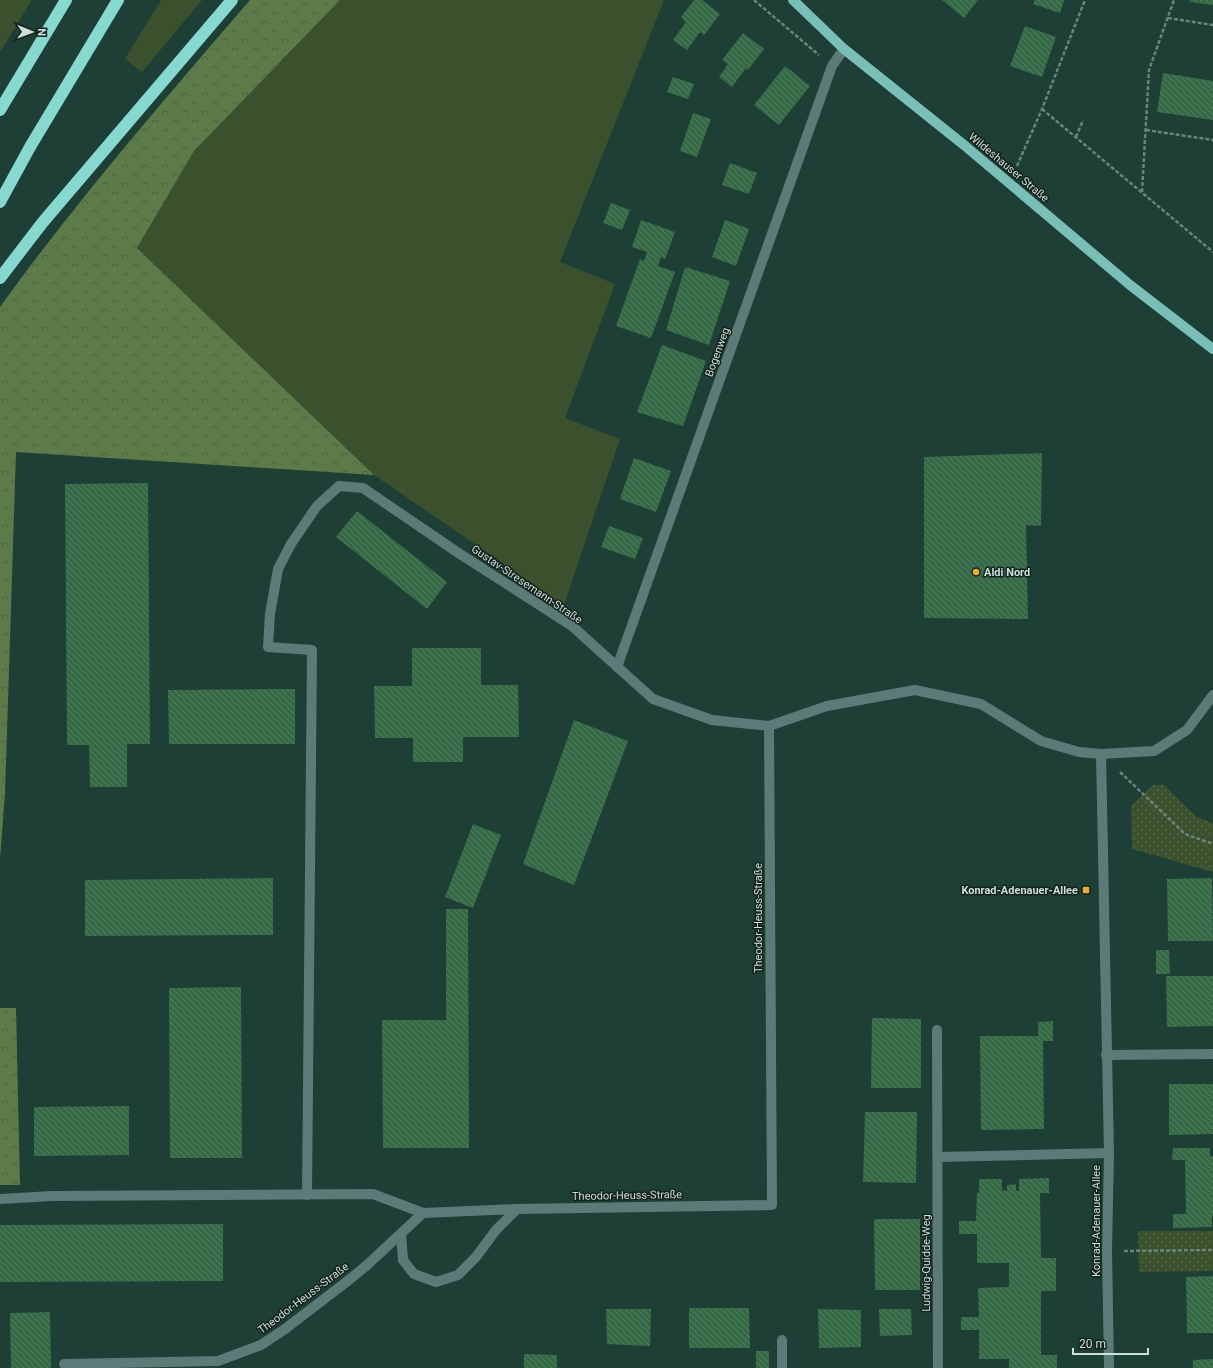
<svg xmlns="http://www.w3.org/2000/svg" width="1213" height="1368" viewBox="0 0 1213 1368" font-family="Roboto,sans-serif">
<style>
.grass{fill:#3b512d}
.forest{fill:url(#forest-crowns)}
.park{fill:url(#park-dots)}
.building{fill:url(#building-back-hatch)}
.lines{fill:none;stroke-linecap:round;stroke-linejoin:round}
.path{stroke:#69847c;stroke-width:2.5;stroke-dasharray:4 2;stroke-linecap:butt}
.minor{stroke:#5c7b78;stroke-width:10}
.major{stroke:#7abeb8;stroke-width:10}
.highway{stroke:#86d8d1;stroke-width:12}
.poi-dot{fill:#e9ab37;stroke:#14231e;stroke-width:1.5}
.labels{text-anchor:middle;stroke-width:3;stroke-linejoin:round;paint-order:stroke}
.street-label{font-size:11px;fill:#ccdfd8;stroke:#14231e}
.poi-label{font-size:11px;font-weight:bold;fill:#ccdfd8;stroke:#14231e;text-anchor:start}
</style>
<defs>
<pattern id="forest-crowns" width="20" height="18" patternUnits="userSpaceOnUse"><rect width="20" height="18" fill="#5d7b49"/><path d="M2 6a3 3 0 1 1 6 0M12 15a3 3 0 1 1 6 0" fill="none" stroke="#4f6245"/></pattern>
<pattern id="park-dots" width="8" height="8" patternUnits="userSpaceOnUse"><rect width="8" height="8" fill="#3b512d"/><path d="M2 2h.1M6 6h.1" fill="none" stroke="#566a4b" stroke-width="1.8" stroke-linecap="round"/></pattern>
<pattern id="building-back-hatch" width="6" height="6" patternUnits="userSpaceOnUse"><rect width="6" height="6" fill="#366a46"/><path d="M-1 5l2 2M0 0l6 6M5-1l2 2" fill="none" stroke="#527f60"/></pattern>
</defs>
<rect width="100%" height="100%" fill="#1d3f35"/>
<g class="grass">
<polygon points="0,0 32,0 0,52"/>
<polygon points="161,0 202,0 142,72 125,59"/>
<polygon points="340,0 664,0 560,262 615,284 565,418 620,439 564,605 374,475 137,248 194,151"/>
</g>
<g class="forest">
<path d="M250,0H340L194,151L137,248L374,475L16,452L5,794L0,859V307C77,200 164,100 250,0Z"/>
<polygon points="0,1008 16,1008 20,1185 0,1185"/>
</g>
<g class="park">
<polygon points="1153,785 1164,785 1196,816 1213,824 1213,872 1132,849 1131,806"/>
<polygon points="1138,1231 1213,1231 1213,1271 1139,1272"/>
</g>
<g class="building">
<polygon points="694,0 702,0 720,14 704,35 700,32 687,50 673,40 686,22 681,17"/>
<polygon points="942,0 978,0 964,18"/>
<polygon points="1035,0 1064,0 1060,13 1033,4"/>
<polygon points="1190,0 1213,0 1213,5 1190,2"/>
<polygon points="1025,26 1056,37 1042,77 1010,66"/>
<polygon points="743,33 764,49 748,70 746,68 732,87 719,77 728,64 722,60"/>
<polygon points="785,66 810,86 779,125 754,105"/>
<polygon points="1163,73 1213,81 1213,120 1157,112"/>
<polygon points="673,77 694,84 688,99 667,92"/>
<polygon points="693,113 711,119 697,157 680,151"/>
<polygon points="730,163 757,173 749,194 722,185"/>
<polygon points="611,203 630,210 622,230 603,223"/>
<polygon points="641,220 675,232 665,259 661,257 658,266 675,272 651,338 616,326 640,259 644,261 647,252 632,247"/>
<polygon points="725,220 749,229 736,266 712,257"/>
<polygon points="685,267 730,281 709,345 666,330"/>
<polygon points="662,345 706,361 683,426 637,412"/>
<polygon points="1042,453 1041,526 1026,525 1028,619 924,618 924,457"/>
<polygon points="634,458 671,471 656,512 620,499"/>
<polygon points="148,483 150,744 127,744 127,787 90,787 89,745 67,745 65,484"/>
<polygon points="357,511 447,582 427,609 336,537"/>
<polygon points="609,526 643,538 635,559 601,547"/>
<polygon points="412,648 481,648 481,685 518,685 519,737 463,737 463,762 413,762 413,738 375,738 374,686 412,686"/>
<polygon points="295,689 295,744 169,744 168,690"/>
<polygon points="574,720 628,741 574,885 523,864"/>
<polygon points="473,824 501,835 473,908 445,897"/>
<polygon points="273,878 273,935 85,936 85,880"/>
<polygon points="1212,878 1213,941 1168,941 1167,879"/>
<polygon points="446,909 468,909 469,1148 383,1148 382,1020 446,1020"/>
<polygon points="1156,950 1169,950 1170,974 1156,974"/>
<polygon points="1166,976 1213,976 1213,1026 1167,1027"/>
<polygon points="241,987 242,1158 170,1158 169,988"/>
<polygon points="872,1018 921,1019 921,1088 871,1088"/>
<polygon points="1053,1021 1053,1041 1043,1041 1044,1129 981,1130 980,1036 1038,1036 1038,1022"/>
<polygon points="1169,1084 1213,1084 1213,1134 1169,1135"/>
<polygon points="129,1106 129,1155 34,1156 34,1107"/>
<polygon points="865,1112 917,1112 916,1183 863,1182"/>
<polygon points="1173,1148 1210,1148 1210,1156 1213,1156 1213,1216 1212,1216 1212,1227 1173,1228 1173,1214 1186,1214 1185,1160 1172,1160"/>
<polygon points="1049,1178 1049,1193 1040,1193 1041,1258 1056,1258 1056,1291 1041,1291 1041,1355 1057,1355 1057,1368 1009,1368 1009,1359 979,1359 979,1330 961,1330 961,1317 979,1317 978,1288 1009,1287 1009,1263 977,1263 977,1234 959,1234 959,1221 976,1221 977,1193 979,1193 979,1179 1002,1179 1002,1190 1007,1191 1007,1185 1016,1184 1016,1191 1019,1191 1019,1179"/>
<polygon points="874,1219 920,1219 920,1290 875,1290"/>
<polygon points="223,1224 223,1281 0,1282 0,1225"/>
<polygon points="1213,1276 1213,1333 1187,1333 1186,1277"/>
<polygon points="689,1308 749,1308 750,1348 689,1348"/>
<polygon points="606,1309 651,1309 650,1346 607,1344"/>
<polygon points="818,1309 861,1310 861,1347 819,1348"/>
<polygon points="879,1309 911,1309 912,1335 880,1336"/>
<polygon points="50,1312 51,1368 11,1368 10,1313"/>
<rect x="756" y="1351" width="13" height="17"/>
<polygon points="524,1354 557,1355 557,1368 524,1368"/>
<polygon points="1213,1359 1213,1368 1193,1368 1193,1360"/>
</g>
<g class="lines">
<g class="path">
<polyline points="754,0 819,55"/>
<polyline points="1168,18 1213,25"/>
<polyline points="1042,109 1213,252"/>
<polyline points="1146,130 1213,140"/>
<polyline points="1076,137 1083,120"/>
<polyline points="1017,166 1042,109 1085,0"/>
<polyline points="1142,192 1149,70 1174,0"/>
<polyline points="1120,772 1185,834 1213,844"/>
<polyline points="1124,1251 1213,1250"/>
</g>
<g class="minor">
<polyline points="617,667 832,66 844,49"/>
<polyline points="1101,754 1109,1153 1107,1251 1109,1368"/>
<polyline points="937,1030 938,1368"/>
<polyline points="1106,1055 1213,1054"/>
<polyline points="939,1157 1109,1153"/>
<polyline points="307,1195 312,650 268,647 270,614 278,569 291,544 317,506 339,486 363,488 460,554 572,626 653,699 712,720 769,726"/>
<polyline points="0,1199 52,1196 373,1194 423,1213"/>
<polyline points="401,1234 403,1260 414,1274 436,1282 458,1275 476,1257 496,1230 517,1209"/>
<polyline points="782,1340 782,1368"/>
<polyline points="64,1364 218,1361 261,1345 285,1329 345,1283 366,1266 423,1213 517,1209 772,1205 769,726 827,706 915,690 981,704 1041,741 1079,752 1101,754 1154,751 1187,730 1213,695"/>
</g>
<polyline class="major" points="793,0 844,49 964,145 1130,285 1213,349"/>
<g class="highway">
<polyline points="0,110 66,0"/>
<polyline points="0,202 30,147 118,0"/>
<polyline points="0,278 43,222 232,0"/>
</g>
</g>
<g class="poi-dot">
<circle cx="976" cy="572" r="4"/>
<rect x="1082" y="886" width="8" height="8" rx="2"/>
</g>
<g class="labels">
<g class="street-label">
<text transform="translate(1009 167) rotate(40)" y="4">Wildeshauser Straße</text>
<text transform="translate(717 352) rotate(-70)" y="4">Bogenweg</text>
<text transform="translate(527 584) rotate(34)" y="4">Gustav-Stresemann-Straße</text>
<text transform="translate(758 918) rotate(-90)" y="4">Theodor-Heuss-Straße</text>
<text transform="translate(627 1195) rotate(-1)" y="4">Theodor-Heuss-Straße</text>
<text transform="translate(1096 1221) rotate(-90)" y="4">Konrad-Adenauer-Allee</text>
<text transform="translate(926 1263) rotate(-90)" y="4">Ludwig-Quidde-Weg</text>
<text transform="translate(303 1298) rotate(-37)" y="4">Theodor-Heuss-Straße</text>
</g>
<g class="poi-label">
<text x="984" y="576">Aldi Nord</text>
<text x="1078" y="894" text-anchor="end">Konrad-Adenauer-Allee</text>
</g>
</g>
<g transform="translate(32 32) rotate(91)" stroke="#14231e" stroke-width="3" paint-order="stroke">
<path d="M0-3L7 15L0 10L-7 15Z" fill="#ccdfd8"/>
<text y="-6" font-size="11" font-weight="bold" text-anchor="middle" fill="#ccdfd8">N</text>
</g>
<path d="M1073 1348v6h75v-6" fill="none" stroke="#ccdfd8" stroke-width="2"/>
<text x="1079" y="1348" font-size="12" fill="#ccdfd8" stroke="#14231e" stroke-width="3" paint-order="stroke">20 m</text>
</svg>
